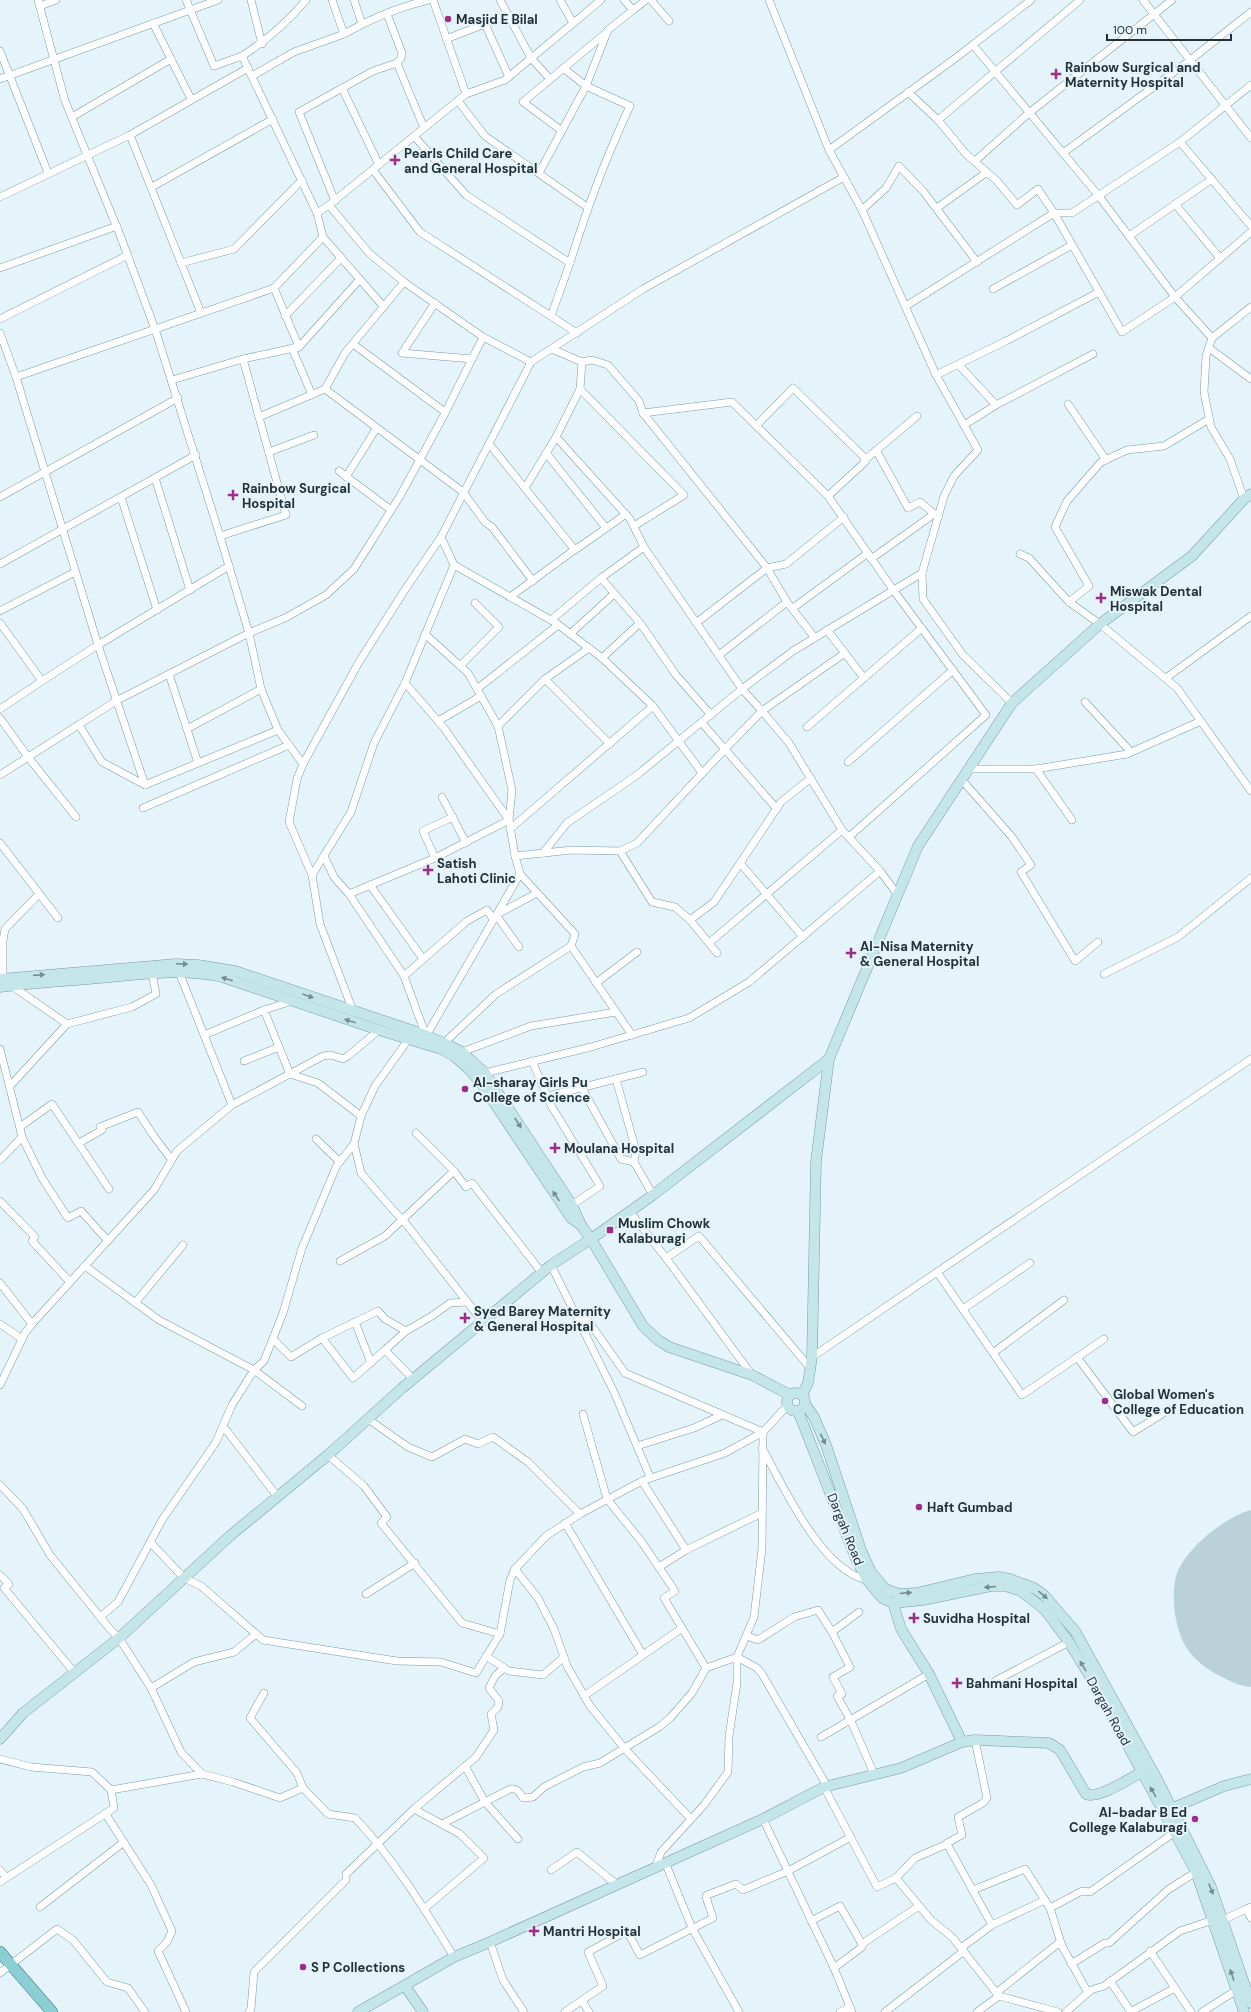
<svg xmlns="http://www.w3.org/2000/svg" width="1251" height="2012" viewBox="0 0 1251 2012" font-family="'DM Sans',sans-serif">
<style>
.green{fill:#bad1da}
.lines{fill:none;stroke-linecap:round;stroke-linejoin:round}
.street-casing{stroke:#779ba9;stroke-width:8}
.secondary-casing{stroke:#779ba9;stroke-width:11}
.primary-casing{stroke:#35828a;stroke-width:12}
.street{stroke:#fff;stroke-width:7}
.secondary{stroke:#c5e6e9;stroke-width:10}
.primary{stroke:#8bced3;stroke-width:11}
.oneway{fill:#748c90}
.poi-dot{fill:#9f2c88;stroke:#e5f4fb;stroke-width:1.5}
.labels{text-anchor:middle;stroke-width:4;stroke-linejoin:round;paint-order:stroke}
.poi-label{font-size:13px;font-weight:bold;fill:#233238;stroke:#e5f4fb;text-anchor:start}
.street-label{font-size:13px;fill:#233238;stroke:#e5f4fb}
</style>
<rect width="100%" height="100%" fill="#e5f4fb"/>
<path class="green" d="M1251,1510V1687C1239,1686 1230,1681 1220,1676C1210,1671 1200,1664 1193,1656C1176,1639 1170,1599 1176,1577C1182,1551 1226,1516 1251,1510Z"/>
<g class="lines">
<g class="street-casing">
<g id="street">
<polyline points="38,0 65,101 120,235 155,329 220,536 249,633 261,689 278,730 303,764"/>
<polyline points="186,0 214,66 242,56 317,213 323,237 384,307"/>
<polyline points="251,0 262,44"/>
<polyline points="354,0 362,24"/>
<polyline points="433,0 466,94"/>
<polyline points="500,0 531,58 550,79"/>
<polyline points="560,0 573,23"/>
<polyline points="651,0 669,21"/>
<polyline points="769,0 829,150 862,210 936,375 978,450 954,476 944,496 922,573 923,599 963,655 1012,703"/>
<polyline points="1143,0 1251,138"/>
<polyline points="40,6 56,0"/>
<polyline points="633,10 646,0"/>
<polyline points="387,14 402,53 401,58 397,63"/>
<polyline points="508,15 485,24 509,77"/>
<polyline points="153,23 191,99"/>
<path d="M344,34C370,19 399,7 428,0"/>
<polyline points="446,39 485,24"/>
<polyline points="973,45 1098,195 1175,297 1212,338"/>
<polyline points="0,51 48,173"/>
<path d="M242,56C267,40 287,23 306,0"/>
<polyline points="252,76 294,52 344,34 332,0"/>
<polyline points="0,79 218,0"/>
<polyline points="342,88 379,165"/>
<polyline points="908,92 938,120 966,154 997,181 1017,205 1038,189 1054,213 1122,332 1175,297 1251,232"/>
<polyline points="458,101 485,136 587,207"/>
<polyline points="72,117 171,59"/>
<polyline points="938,120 1080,0"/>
<polyline points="562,131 523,102 607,32"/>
<polyline points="130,135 201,313"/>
<polyline points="414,136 466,195 570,263 551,316"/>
<polyline points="1180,142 1251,226"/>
<polyline points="829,150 957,57 1031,0"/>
<polyline points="1063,153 1189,61 1251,12"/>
<polyline points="975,161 1029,113 1172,0"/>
<polyline points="373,170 420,232 577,333"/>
<polyline points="539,173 586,86 563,68"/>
<polyline points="152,187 273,119"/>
<polyline points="0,197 130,135 248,68"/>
<polyline points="335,201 299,112 373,71 397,63 424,128"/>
<polyline points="1175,204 1220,258"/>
<polyline points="329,205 466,94 505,80 601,0"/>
<polyline points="937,208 987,172"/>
<polyline points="862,210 886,188 899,166 923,191 977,262"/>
<polyline points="317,213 329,205 369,253 404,282 483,337 531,362"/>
<polyline points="1129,236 1212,179"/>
<polyline points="181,263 234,249 302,180"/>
<path d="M570,263C587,208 606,157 630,106L586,86L608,30L633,10L624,0"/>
<polyline points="0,268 117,226"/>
<polyline points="993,289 1072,245"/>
<polyline points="435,303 402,353 472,359"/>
<polyline points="906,306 1054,213 1072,213 1180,142 1251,85"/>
<polyline points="285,316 341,258"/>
<polyline points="0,319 128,255"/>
<polyline points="0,333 16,377 98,645 145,785 278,730"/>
<polyline points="353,344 445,412"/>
<polyline points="299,347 360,279"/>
<polyline points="292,348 312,395"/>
<polyline points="1209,348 1251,379"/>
<polyline points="552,349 582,362 580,389 556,437 630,519 644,547 742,689 793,651 922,573"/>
<polyline points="243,359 299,347 274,288"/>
<polyline points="582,362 592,360 608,365 639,401 643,413 767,568 787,602"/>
<polyline points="959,365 996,405"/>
<polyline points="936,375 1006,341 1099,292"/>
<polyline points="16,377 274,288 323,237"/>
<polyline points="172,380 243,359 286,515 220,536"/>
<polyline points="325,389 463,492 485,522 492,527 533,581"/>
<polyline points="580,389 684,495 634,526"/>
<polyline points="1068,404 1106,460"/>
<polyline points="643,413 732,402 828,496 894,591 986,715 849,837"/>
<polyline points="259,417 325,389 345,353 404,282"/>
<polyline points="964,425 996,405 1093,354"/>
<polyline points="756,426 793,388 864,457 865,462 828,496"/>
<polyline points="490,445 575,550 626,514"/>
<polyline points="876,450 908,508 920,502 938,517"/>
<polyline points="269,452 314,435"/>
<polyline points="546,453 606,528"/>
<polyline points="866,459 917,416"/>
<polyline points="339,471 391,510"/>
<polyline points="346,477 376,429"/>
<polyline points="155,478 190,590"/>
<polyline points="525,488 556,437"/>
<polyline points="0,497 178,398"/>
<polyline points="121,497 157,610"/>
<polyline points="1244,499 1230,459 1211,427 1204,392 1206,356 1212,338 1251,307"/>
<polyline points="1020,554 1029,558 1069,602 1100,624 1177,688 1251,791"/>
<polyline points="871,559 934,514"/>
<polyline points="0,564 196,455"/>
<polyline points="454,565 556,623 602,658 653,706 702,773"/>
<polyline points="510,597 577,548"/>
<polyline points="1069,602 1089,586 1055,527 1067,501 1101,462 1127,450 1164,446 1209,419"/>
<polyline points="793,608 868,553"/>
<polyline points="0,611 75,572"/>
<polyline points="551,620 601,578"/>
<polyline points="0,623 42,681 98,645 229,566"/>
<polyline points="640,623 676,675 711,715"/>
<polyline points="696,623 767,568 786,564 844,517"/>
<polyline points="827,630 864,678"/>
<polyline points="570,634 614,594"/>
<polyline points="589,648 545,679 610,744"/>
<polyline points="719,655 787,602 815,638"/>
<polyline points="602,658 640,623 601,578 644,547"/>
<polyline points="460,666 499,627 475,603"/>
<polyline points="169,674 198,763"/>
<polyline points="1166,678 1251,616"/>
<polyline points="405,683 444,728 509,820 515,856"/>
<polyline points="477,689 558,625"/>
<polyline points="1085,702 1131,752"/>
<polyline points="0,709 42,681"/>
<polyline points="0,718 28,757 76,817"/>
<polyline points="438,721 481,696"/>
<polyline points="702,723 777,809"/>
<polyline points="79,725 102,762 145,785"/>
<polyline points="498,726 545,679"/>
<polyline points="807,727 922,628"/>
<polyline points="187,729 261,689"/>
<polyline points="848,762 953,670"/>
<polyline points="969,769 1036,769 1127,754 1201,721"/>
<polyline points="1036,769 1072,820"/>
<polyline points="0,775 116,701 249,633 285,618 326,595 354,569 400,496 443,417 483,337"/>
<polyline points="962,780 1012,837 1031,865 1021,872 1075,961 1098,942"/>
<polyline points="442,797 466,843"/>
<polyline points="143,808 289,745"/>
<polyline points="510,829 653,706"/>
<polyline points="0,843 58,918"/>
<polyline points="620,851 652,902 675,907 690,920 714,902 781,802 811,778"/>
<polyline points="543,853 567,823 637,775 742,689 762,711 845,653"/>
<polyline points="324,856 334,877 349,894 404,976"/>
<polyline points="435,858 423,831 453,817"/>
<polyline points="740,863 803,937"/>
<polyline points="520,874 515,856 572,850 620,851 637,843 725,749 762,711 789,743 842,830 880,871"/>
<polyline points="312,875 289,822 297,779 303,764 359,662 406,588 441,537"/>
<polyline points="370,885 423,959"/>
<polyline points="349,894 435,858 509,820 512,790 498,726 468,673 425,634"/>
<polyline points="690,920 717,953"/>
<polyline points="709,943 842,830"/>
<polyline points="519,947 496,915 537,893"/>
<polyline points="179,972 232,1105"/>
<polyline points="1104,974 1178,937 1251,878"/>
<polyline points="3,978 3,940 5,929 39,894"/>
<polyline points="596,983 637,952"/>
<polyline points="292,1001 264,1010 290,1074 318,1083 361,1116 354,1144 337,1165 302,1248 283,1313 264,1361 254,1370 302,1406"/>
<polyline points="353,1011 320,924 312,875 351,812 374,743 405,683 454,565 441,537 531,362 643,289 844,177"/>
<polyline points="67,1024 132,1007 156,994 151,968"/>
<polyline points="204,1035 264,1010"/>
<polyline points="426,1036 520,874 575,934 571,946 632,1035"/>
<polyline points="426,1036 404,976 467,921 487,910 493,919"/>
<polyline points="444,1043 496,994 571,946"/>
<polyline points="0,1049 22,1137 0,1160"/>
<polyline points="462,1052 531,1026 616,1012"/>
<polyline points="244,1061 279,1047"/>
<polyline points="532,1061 552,1107 600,1186 572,1205"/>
<polyline points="485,1073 591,1047 689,1018 749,982 880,871 898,895"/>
<polyline points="616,1079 636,1151 634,1162 653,1195"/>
<polyline points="10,1086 67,1024 12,986"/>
<polyline points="582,1088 621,1159 634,1162"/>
<polyline points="548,1096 643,1072"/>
<polyline points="361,1116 375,1086 410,1037"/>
<polyline points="20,1127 52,1104 109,1189"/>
<polyline points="22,1137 42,1178 68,1218 81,1211 108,1241"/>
<polyline points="316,1139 340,1162"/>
<polyline points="79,1143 102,1130 100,1127 138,1112 153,1135 171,1159"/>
<polyline points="354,1144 361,1173 393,1210 403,1220 483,1322"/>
<polyline points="454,1171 466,1187 472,1183 542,1273"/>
<polyline points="0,1201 35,1237 32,1241 70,1282"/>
<polyline points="630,1212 666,1258 752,1375"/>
<polyline points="666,1258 699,1236 811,1369"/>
<polyline points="340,1261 385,1236 454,1171 416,1133"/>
<polyline points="551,1265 614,1392 650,1477"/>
<polyline points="85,1266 159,1320 254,1370 232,1405 216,1442 162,1520 118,1602 100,1617"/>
<polyline points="937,1272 1022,1395 1104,1339"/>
<polyline points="0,1283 32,1324"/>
<polyline points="135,1303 183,1245"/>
<polyline points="963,1309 1030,1263"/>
<polyline points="355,1322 371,1363"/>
<polyline points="580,1323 587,1319 625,1373 763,1432"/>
<polyline points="0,1324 22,1339"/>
<polyline points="406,1331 432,1316 450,1303 467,1302"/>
<polyline points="322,1338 353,1378 385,1350"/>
<polyline points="273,1339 291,1357 322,1338 378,1311 385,1319 406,1331 385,1350 413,1379"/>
<polyline points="993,1353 1064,1300"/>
<polyline points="812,1357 1251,1059"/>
<polyline points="1077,1357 1133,1432 1162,1414"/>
<polyline points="0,1385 25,1333 32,1324 154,1190 177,1151 232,1105 323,1056 331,1055 343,1059 348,1056 379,1030"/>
<polyline points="583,1414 607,1499 641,1541 675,1591 664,1598 706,1668"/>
<polyline points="368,1419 408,1447 432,1457 465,1439 478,1444 493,1437 528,1462 580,1514"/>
<polyline points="223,1426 277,1496"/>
<polyline points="637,1446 694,1428 722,1415"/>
<path d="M762,1448C784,1487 821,1570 867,1580"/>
<polyline points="328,1455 364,1486 387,1517 381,1523 462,1623 500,1634"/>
<polyline points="642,1481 686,1550 659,1567"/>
<polyline points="0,1485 23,1509 50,1555 109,1628 119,1638 151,1688 181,1752 202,1774"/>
<polyline points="565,1523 643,1655"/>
<polyline points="150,1542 184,1578 201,1586 263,1640 397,1661 441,1662 476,1673 500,1634 510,1580 515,1569 546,1536 580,1514 642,1481 725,1453 763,1432"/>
<polyline points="686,1550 762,1513"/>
<polyline points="515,1569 538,1598 554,1629 567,1666 590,1706 625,1749 690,1818"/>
<polyline points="0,1575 9,1584 4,1588 74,1672"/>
<polyline points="366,1594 415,1563"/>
<polyline points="832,1632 850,1667 833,1677 842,1694 837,1696 851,1721 874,1774"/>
<polyline points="747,1636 758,1640 794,1617 818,1610 832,1632 859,1612"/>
<polyline points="486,1656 509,1671 543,1675 564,1657"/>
<polyline points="995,1681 1069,1642"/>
<polyline points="151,1688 194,1662 234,1652 256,1634"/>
<polyline points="264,1693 250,1718 297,1773 303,1788"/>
<polyline points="584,1696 682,1628"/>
<polyline points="821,1737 929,1674"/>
<path d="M0,1759L31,1767L92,1772L111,1790L202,1774L233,1782L280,1798L303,1788L328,1814L355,1818C394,1859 424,1908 454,1957"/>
<polyline points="465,1766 485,1802 518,1839"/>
<polyline points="824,1787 877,1887 896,1878 931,1920 952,1937 999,1996"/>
<polyline points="414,1809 460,1834 484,1858 424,1909"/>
<polyline points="105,1813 151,1885 172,1931 167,1942 158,1951 186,2012"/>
<polyline points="763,1819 834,1968 852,2012"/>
<path d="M442,1824L510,1789C517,1788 519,1792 523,1798L533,1797L544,1787L583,1767L600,1763L659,1727L670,1718L692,1693L706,1668L737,1657L757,1668L762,1674L827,1786"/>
<polyline points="947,1843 962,1835 958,1817 983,1803 987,1798 975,1740"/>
<polyline points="665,1862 692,1928 739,2012"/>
<polyline points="656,1866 661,1852 704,1805 728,1772 729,1736 737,1683 737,1657 754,1617 762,1549 763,1432 788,1405"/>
<polyline points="0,1870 6,1877"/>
<polyline points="551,1870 577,1852 616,1884"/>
<polyline points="896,1878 915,1858 947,1844 992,1925 961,1948"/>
<polyline points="0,1882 114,1808 111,1790"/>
<polyline points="973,1890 1025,1869 1050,1908"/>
<polyline points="40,1907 124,1842"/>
<polyline points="1251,1907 1246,1909 1251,1918"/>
<polyline points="1223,1920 1246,1909"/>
<polyline points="811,1921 840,1906 862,1944 862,1947 834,1968"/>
<polyline points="992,1925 1045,1900"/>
<polyline points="490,1942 503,1980 524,2012"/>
<polyline points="862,1944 919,1906"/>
<polyline points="1071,1964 1105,1943 1109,1943 1169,1889 1196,1872"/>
<polyline points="0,1973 57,1929 73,1940 107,1982 128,1988 145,2012"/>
<polyline points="1110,1981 1131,2012"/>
<polyline points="1175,1988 1191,2012"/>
<polyline points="996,1993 1060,1942"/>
<polyline points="1088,1993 1062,1946 1050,1908 1082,1891 1090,1892 1175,1832"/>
<polyline points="582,2001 589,2012"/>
<polyline points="249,2012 251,2009 254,1972 346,1880 346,1874 414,1809 476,1757 494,1730 491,1714 498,1707 499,1701 489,1688 495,1676 504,1668"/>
<polyline points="565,2012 603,1986 588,1952 627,1931 640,1955 713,1918 706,1897 707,1895 736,1884 743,1890 788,1871 851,1837"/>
<polyline points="840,2012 850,2007"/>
<polyline points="885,2012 964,1951"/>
<polyline points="977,2012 999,1996 1058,2012"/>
<polyline points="1066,2012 1091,1990 1104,1986 1180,1931 1213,1920"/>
<polyline points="1130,2012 1175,1988 1150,1951"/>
<polyline points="1202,2012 1237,1990"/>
</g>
</g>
<g class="secondary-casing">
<g id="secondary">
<polyline points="0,979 176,964 198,965 235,971 414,1031 444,1043 462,1052 485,1073 572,1205 581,1225 591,1239 653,1195 829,1059"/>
<path d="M0,987C33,983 67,981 100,978C141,974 181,968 222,977L379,1030L441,1049L454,1056L469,1069L483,1086L571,1218L581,1225"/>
<circle cx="796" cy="1402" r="9"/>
<polyline points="802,1395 808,1383 812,1357 816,1161 829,1059 918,846 1012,703 1100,624 1192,556 1244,499 1251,494"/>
<polyline points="805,1404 814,1417 826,1445 861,1550 871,1572 885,1589 899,1594 917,1593 975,1579 999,1577 1010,1579 1034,1588 1044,1595 1075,1631 1158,1781 1211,1887 1251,2003"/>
<polyline points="798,1411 856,1559 867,1580 882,1598 893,1603 923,1600 991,1586 1005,1586 1021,1591 1045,1610 1069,1642 1095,1685 1196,1872 1244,2012"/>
<polyline points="893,1603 901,1629 929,1674 962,1742"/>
<polyline points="0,1739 23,1713 119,1638 231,1535 328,1455 401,1389 551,1265 591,1239 643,1326 658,1340 669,1347 752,1375 790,1395"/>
<polyline points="1166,1811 1224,1786 1251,1779"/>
<polyline points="405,1986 423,2012"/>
<path d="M358,2012L454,1957L490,1942L763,1819L824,1787L901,1768L962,1742L975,1740L1049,1743L1060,1750L1086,1794C1098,1800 1130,1778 1142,1772"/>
</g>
</g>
<g class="primary-casing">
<polyline id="primary" points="0,1952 52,2012"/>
</g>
<use href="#street" class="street"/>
<use href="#secondary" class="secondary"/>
<use href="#primary" class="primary"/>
</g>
<defs><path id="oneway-solid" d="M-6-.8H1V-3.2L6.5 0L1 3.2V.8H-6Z"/></defs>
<g class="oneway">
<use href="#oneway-solid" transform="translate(182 964) rotate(2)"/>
<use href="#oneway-solid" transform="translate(39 975) rotate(-4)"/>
<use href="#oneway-solid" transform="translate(227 979) rotate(-162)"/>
<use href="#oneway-solid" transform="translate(308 996) rotate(19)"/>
<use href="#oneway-solid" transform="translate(350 1021) rotate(-162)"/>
<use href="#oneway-solid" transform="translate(518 1123) rotate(57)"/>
<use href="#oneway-solid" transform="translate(556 1196) rotate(-124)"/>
<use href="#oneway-solid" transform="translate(823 1439) rotate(65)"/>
<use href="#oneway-solid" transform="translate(990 1587) rotate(175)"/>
<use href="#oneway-solid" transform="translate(906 1593) rotate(-5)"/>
<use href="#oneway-solid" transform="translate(1043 1595) rotate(41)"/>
<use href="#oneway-solid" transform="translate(1083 1666) rotate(-121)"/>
<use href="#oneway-solid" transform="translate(1153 1792) rotate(-120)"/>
<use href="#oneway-solid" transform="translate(1211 1889) rotate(68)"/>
<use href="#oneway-solid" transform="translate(1232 1975) rotate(-109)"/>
</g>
<g class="poi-dot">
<circle cx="448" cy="19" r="4"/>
<path d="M1054 68h4v4h4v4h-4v4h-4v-4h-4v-4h4z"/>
<path d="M393 154h4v4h4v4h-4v4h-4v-4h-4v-4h4z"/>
<path d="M231 489h4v4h4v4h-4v4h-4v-4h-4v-4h4z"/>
<path d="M1099 592h4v4h4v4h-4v4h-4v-4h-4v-4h4z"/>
<path d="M426 864h4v4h4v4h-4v4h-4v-4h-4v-4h4z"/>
<path d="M849 947h4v4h4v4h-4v4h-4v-4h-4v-4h4z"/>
<circle cx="465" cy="1089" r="4"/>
<path d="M553 1142h4v4h4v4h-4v4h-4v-4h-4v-4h4z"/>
<rect x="606" y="1226" width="8" height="8" rx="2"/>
<path d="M463 1312h4v4h4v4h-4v4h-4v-4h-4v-4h4z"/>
<circle cx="1105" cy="1401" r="4"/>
<circle cx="919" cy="1507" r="4"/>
<path d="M912 1612h4v4h4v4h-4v4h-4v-4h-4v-4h4z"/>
<path d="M955 1677h4v4h4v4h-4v4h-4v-4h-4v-4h4z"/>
<circle cx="1195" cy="1819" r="4"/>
<path d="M532 1925h4v4h4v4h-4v4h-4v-4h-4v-4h4z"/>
<circle cx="303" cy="1967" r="4"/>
</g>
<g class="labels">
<g class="poi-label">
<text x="456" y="24">Masjid E Bilal</text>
<text x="1065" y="72">Rainbow Surgical and<tspan x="1065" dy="15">Maternity Hospital</tspan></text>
<text x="404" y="158">Pearls Child Care<tspan x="404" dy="15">and General Hospital</tspan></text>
<text x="242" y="493">Rainbow Surgical<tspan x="242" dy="15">Hospital</tspan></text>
<text x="1110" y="596">Miswak Dental<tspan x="1110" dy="15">Hospital</tspan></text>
<text x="437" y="868">Satish<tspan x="437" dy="15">Lahoti Clinic</tspan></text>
<text x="860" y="951">Al-Nisa Maternity<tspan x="860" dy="15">&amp; General Hospital</tspan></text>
<text x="473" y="1087">Al-sharay Girls Pu<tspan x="473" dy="15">College of Science</tspan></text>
<text x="564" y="1153">Moulana Hospital</text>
<text x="618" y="1228">Muslim Chowk<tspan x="618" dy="15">Kalaburagi</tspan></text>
<text x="474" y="1316">Syed Barey Maternity<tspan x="474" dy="15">&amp; General Hospital</tspan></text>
<text x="1113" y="1399">Global Women's<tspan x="1113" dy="15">College of Education</tspan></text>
<text x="927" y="1512">Haft Gumbad</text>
<text x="923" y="1623">Suvidha Hospital</text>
<text x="966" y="1688">Bahmani Hospital</text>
<text x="1187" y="1817" text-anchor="end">Al-badar B Ed<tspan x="1187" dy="15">College Kalaburagi</tspan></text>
<text x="543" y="1936">Mantri Hospital</text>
<text x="311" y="1972">S P Collections</text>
</g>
<g class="street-label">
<text transform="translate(846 1529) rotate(68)" y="5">Dargah Road</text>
<text transform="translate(1109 1711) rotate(61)" y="5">Dargah Road</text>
</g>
</g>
<path d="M1107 34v6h124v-6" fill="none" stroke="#233238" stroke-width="2"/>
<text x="1113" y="34" font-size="12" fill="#233238" stroke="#e5f4fb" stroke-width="3" paint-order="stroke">100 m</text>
</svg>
